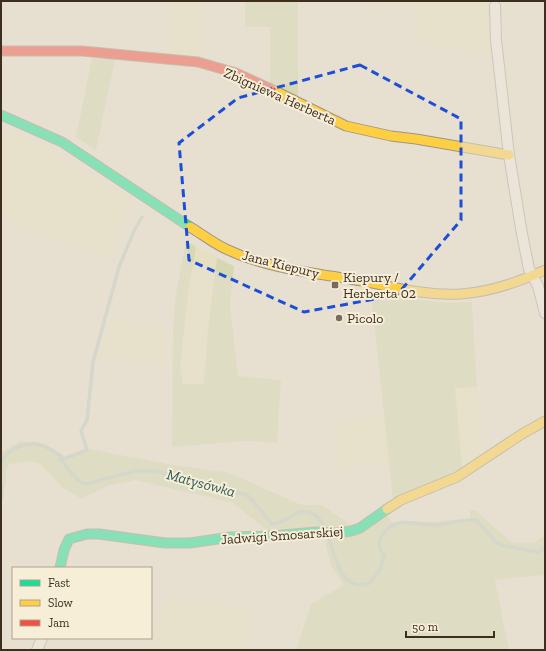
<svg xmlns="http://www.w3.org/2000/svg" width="546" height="651" viewBox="0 0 546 651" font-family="'Zilla Slab',serif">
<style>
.farmland{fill:#e6dfc2}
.green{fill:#d6d7b3}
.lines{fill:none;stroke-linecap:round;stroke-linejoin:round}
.stream{stroke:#bcccc2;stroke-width:3.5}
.street-casing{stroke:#ada599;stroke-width:12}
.fast-casing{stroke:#9c958a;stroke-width:11}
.slow-casing{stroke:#9c958a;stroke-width:11}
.jam-casing{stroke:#9c958a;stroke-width:11}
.street{stroke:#efebe3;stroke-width:10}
.fast{stroke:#16e098;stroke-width:9}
.slow{stroke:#ffcf43;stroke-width:9}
.jam{stroke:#f24e42;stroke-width:9}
.marked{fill:none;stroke:#1d4ed8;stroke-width:3;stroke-dasharray:8 5;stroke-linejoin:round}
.poi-dot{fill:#786c5e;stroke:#f7eed8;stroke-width:1.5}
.labels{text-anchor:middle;stroke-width:4;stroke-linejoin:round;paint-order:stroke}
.street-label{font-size:14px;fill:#3d2e20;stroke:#f7eed8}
.poi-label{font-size:14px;fill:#3d2e20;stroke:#f7eed8;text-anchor:start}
.water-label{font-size:15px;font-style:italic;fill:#2f5d5a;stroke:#f7eed8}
</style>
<rect width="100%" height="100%" fill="#e7e0d1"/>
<g class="farmland">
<polygon points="169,1 202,1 201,59 169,56"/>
<polygon points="375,1 492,1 496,57 418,43 417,5 378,8 378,2"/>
<polygon points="6,130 41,146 132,200 108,260 82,248 25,229 1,215 1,134"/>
<polygon points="196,247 217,258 208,329 204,385 183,385 180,366 188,293"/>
<polygon points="109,317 167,330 166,365 99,356"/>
<polygon points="477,387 481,456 462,469 455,388"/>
<polygon points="384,416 389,461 336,470 334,421"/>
<polygon points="169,599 211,603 254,611 244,650 145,650"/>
</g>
<g class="green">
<polygon points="245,1 298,1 298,99 270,84 270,27 245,27"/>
<polygon points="92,58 115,59 96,150 76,137"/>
<polygon points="186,241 196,247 188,293 180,366 183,384 204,384 208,329 217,258 234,266 230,304 238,376 281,380 277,443 247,441 172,447 173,325 176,293"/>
<polygon points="371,294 448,303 472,302 477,387 455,388 462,469 393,499"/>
<polygon points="21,441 36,442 65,456 90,449 172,465 227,472 302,505 322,505 351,525 270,533 233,503 135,480 110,485 81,499 62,487 40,464 30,461 9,464 6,471 6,483 1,501 1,452"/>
<polygon points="470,510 476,511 511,542 533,543 545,535 545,575 495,580 509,650 296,650 311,604 344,585 331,566 325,541 350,535 387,516 394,524 403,521 433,522 470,518"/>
</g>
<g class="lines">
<g class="stream">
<polyline points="61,460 87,450 81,431 87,420 93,362 119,267 134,231 142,217"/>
<path d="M1,462C9,449 24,441 40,445C47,446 54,452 60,455C62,464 77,481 85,484L135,471H155L247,495L253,501L272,524C283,524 288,517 298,513C310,508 321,518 325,529"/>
<polyline points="1,484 2,495 1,499"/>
<path d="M328,536C335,557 341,593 370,583L379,571L385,556C380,550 376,544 381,537C396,513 414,526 436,525C450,524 463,519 476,520L496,542L503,546L539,552L545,547"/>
</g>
<g class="street-casing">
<g id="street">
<polyline points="495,6 496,40 509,155 522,234 529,269 538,286 545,313"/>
<polyline points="37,650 42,638"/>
</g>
</g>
<g class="fast-casing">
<g id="fast">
<polyline points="1,115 62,142 190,227"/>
<polyline points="60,568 64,550 69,539 87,534 99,534 165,543 190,543 231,537 271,536 317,532 336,533 351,531 360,528 387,509"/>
</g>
</g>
<g class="slow-casing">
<g id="slow">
<polyline points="271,89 346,126 391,136 416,139 509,155"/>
<path d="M190,227C202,234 213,243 226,249C268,269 316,273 362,281C394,287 427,296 461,294C490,292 519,282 545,270"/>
<polyline points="387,509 401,500 457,477 522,434 545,421"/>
</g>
</g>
<g class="jam-casing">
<polyline id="jam" points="1,51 82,51 198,62 236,73 271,89"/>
</g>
<use href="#street" class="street"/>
<use href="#fast" class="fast"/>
<use href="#slow" class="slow"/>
<use href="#jam" class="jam"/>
</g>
<path d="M0 0H546V651H0ZM360,65L461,119V220L397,295L304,312L189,260L179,143L238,98Z" fill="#e7e0d1" fill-opacity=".55" fill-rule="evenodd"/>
<path class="marked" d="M360,65L461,119V220L397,295L304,312L189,260L179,143L238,98Z"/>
<g class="poi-dot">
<rect x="331" y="281" width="8" height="8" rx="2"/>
<circle cx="339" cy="318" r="4"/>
</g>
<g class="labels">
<g class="street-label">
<text transform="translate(280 96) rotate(24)" y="5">Zbigniewa Herberta</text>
<text transform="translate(281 264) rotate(14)" y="5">Jana Kiepury</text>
<text transform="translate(282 535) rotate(-4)" y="5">Jadwigi Smosarskiej</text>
</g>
<g class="poi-label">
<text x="343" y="282">Kiepury /<tspan x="343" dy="16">Herberta 02</tspan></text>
<text x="347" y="323">Picolo</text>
</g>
<g class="water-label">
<text transform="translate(201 483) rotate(15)" y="5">Matysówka</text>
</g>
</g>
<rect width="546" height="651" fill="none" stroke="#3d2e20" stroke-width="4"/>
<rect x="12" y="567" width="140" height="72" fill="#f7eed8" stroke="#ada18e"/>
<rect x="20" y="580" width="20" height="6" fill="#16e098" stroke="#ada18e"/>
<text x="48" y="587" font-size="12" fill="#3d2e20">Fast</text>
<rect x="20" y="600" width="20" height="6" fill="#ffcf43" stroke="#ada18e"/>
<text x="48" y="607" font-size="12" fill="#3d2e20">Slow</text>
<rect x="20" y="620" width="20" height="6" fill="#f24e42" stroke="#ada18e"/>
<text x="48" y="627" font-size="12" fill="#3d2e20">Jam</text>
<path d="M406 631v6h88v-6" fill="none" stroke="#3d2e20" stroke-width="2"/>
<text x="412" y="631" font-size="12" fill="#3d2e20" stroke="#f7eed8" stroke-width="3" paint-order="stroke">50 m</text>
</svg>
